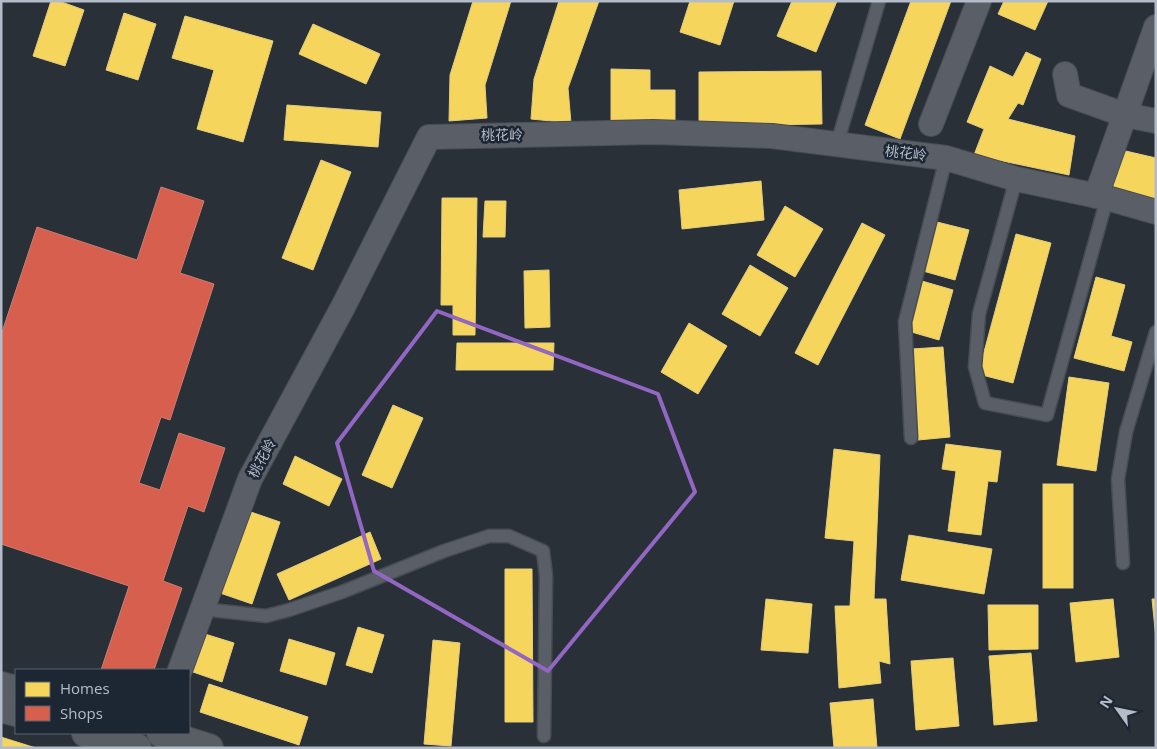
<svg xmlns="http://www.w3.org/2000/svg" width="1157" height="749" viewBox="0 0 1157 749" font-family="'Open Sans','Noto Sans SC',sans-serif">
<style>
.homes{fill:#f6d55c;stroke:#e2ce7d}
.shops{fill:#d6604d;stroke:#cc7c72}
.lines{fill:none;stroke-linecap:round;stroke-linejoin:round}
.lane-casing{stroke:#484c53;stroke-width:15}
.street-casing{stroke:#484c53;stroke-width:26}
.secondary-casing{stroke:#484c53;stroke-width:30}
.lane{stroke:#5a5e66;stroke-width:12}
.street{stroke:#5a5e66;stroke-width:24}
.secondary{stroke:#595d64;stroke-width:28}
.marked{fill:none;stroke:#9266c3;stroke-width:4;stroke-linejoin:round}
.labels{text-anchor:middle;stroke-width:5;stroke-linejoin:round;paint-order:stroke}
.street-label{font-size:14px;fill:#b4bcc9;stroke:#1d2633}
</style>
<rect width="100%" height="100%" fill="#2a3038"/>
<g class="homes">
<polygon points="51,1 59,1 84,10 65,66 33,56"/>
<polygon points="473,1 511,1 485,85 487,118 449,121 450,75"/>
<polygon points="559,1 599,1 568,88 571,123 531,119 534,79"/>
<polygon points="690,1 734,1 720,45 680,32"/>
<polygon points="792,1 837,1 816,52 777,36"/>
<polygon points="911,1 951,1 900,139 865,125"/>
<polygon points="1004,1 1048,1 1035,30 998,14"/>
<polygon points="124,13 156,24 138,80 106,70"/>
<polygon points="185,16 273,41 243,142 197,129 214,70 172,58"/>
<polygon points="313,24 380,54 366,84 299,54"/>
<polygon points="1026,52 1041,59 1023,105 1018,103 1008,119 1075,136 1069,175 974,155 984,129 967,122 990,66 1013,77"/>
<polygon points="611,69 650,70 650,90 675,90 675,121 611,121"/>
<polygon points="821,71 822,124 699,126 699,72"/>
<polygon points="287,105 381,112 378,147 284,140"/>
<polygon points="1117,149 1156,158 1156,200 1108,188"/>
<polygon points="321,160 351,172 313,270 282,258"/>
<polygon points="761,181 764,220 682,229 679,190"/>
<polygon points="442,198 477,198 475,335 453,335 453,305 441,305"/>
<polygon points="485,201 506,201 505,237 483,237"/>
<polygon points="785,206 823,229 795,277 757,255"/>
<polygon points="937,222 969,230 955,280 923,271"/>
<polygon points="862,223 885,235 818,365 795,353"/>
<polygon points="1016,234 1051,243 1013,383 978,374"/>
<polygon points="750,265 788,288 760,336 722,314"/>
<polygon points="549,270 550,327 525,328 524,271"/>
<polygon points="1096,277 1125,285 1111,336 1132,342 1124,371 1074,358"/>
<polygon points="922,281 953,290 939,340 908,331"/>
<polygon points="689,323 727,346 698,394 661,372"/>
<polygon points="457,343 554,343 553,370 456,370"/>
<polygon points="943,347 950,437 918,440 911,349"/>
<polygon points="1069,377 1109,383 1096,471 1057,465"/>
<polygon points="393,405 423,418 392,488 362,475"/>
<polygon points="946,444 1001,451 997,482 988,481 981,535 948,531 956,471 942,469"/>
<polygon points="834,449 880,455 874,599 886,599 890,664 879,661 881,683 839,688 835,606 850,606 854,541 825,538"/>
<polygon points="295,456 342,479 329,506 283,484"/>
<rect x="1043" y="484" width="30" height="104"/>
<polygon points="248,511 280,522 252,604 220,593"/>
<polygon points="370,532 381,559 289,600 277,574"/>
<polygon points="909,535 992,549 984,594 901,580"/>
<polygon points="505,569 532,569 533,722 505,722"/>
<polygon points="766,599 812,604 808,653 761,650"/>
<polygon points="1113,599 1119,657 1076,662 1070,603"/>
<polygon points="1152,599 1156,599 1156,639"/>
<polygon points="988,605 1038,605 1038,649 989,650"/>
<polygon points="358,627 384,635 372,673 346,665"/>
<polygon points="205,634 234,643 222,682 193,672"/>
<polygon points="289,639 335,653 326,685 280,671"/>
<polygon points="433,640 460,643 451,746 424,744"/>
<polygon points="1031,653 1037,721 994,725 989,656"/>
<polygon points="953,658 959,726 916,730 911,661"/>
<polygon points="209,684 308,717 299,745 200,712"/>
<polygon points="873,699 877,748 834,748 830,703"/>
<polygon points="1,737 36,748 1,748"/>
</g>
<polygon class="shops" points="161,187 204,201 180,273 214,284 170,420 161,417 139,483 160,490 179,433 225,448 204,512 188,506 163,581 182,588 154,670 101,670 129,586 1,544 1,335 37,227 137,260"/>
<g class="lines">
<g class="lane-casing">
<g id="lane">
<polyline points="837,144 879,1"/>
<polyline points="1016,179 979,314 975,367 985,403 1047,415 1107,198"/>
<polyline points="911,438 905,322 946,158"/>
<polyline points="1123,563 1118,479 1126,432 1156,332"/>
<polyline points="202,609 266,616 289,610 342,592 444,551 489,536 509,536 543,551 546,576 544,736"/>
</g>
</g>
<g class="street-casing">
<g id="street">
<polyline points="1065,74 1069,95 1125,115 1156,121"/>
<polyline points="931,124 979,1"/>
<polyline points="1096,196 1156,27"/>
<polyline points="180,670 250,479 344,305 429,137 653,132 772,136 946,158 1016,179 1107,198 1156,212"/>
</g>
</g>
<g class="secondary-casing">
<g id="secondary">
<polyline points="1,686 16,690"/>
<polyline points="1,708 16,712"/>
<polyline points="86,733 137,748"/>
<polyline points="161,733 209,748"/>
</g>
</g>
<use href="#lane" class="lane"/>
<use href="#street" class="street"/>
<use href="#secondary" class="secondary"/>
</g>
<path class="marked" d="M437,311L658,394L695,492L548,671L374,571L337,443Z"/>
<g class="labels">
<g class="street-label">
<text transform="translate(502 135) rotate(-1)" y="5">桃花岭</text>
<text transform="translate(906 153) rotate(7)" y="5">桃花岭</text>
<text transform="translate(262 458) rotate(-62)" y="5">桃花岭</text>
</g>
</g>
<rect width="1157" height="749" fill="none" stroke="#b4bcc9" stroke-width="5"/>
<rect x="15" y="669" width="175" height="65" fill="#1d2633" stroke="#59626f"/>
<rect x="25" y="682" width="25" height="15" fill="#f6d55c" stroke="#59626f"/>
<text x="60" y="694" font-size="15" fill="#b4bcc9">Homes</text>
<rect x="25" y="706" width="25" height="15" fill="#d6604d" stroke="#59626f"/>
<text x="60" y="719" font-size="15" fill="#b4bcc9">Shops</text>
<g transform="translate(1117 709) rotate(303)" stroke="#1d2633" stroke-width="4" paint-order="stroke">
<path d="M0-4L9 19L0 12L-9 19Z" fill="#b4bcc9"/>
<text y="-8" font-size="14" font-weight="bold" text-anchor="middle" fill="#b4bcc9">N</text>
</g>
</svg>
